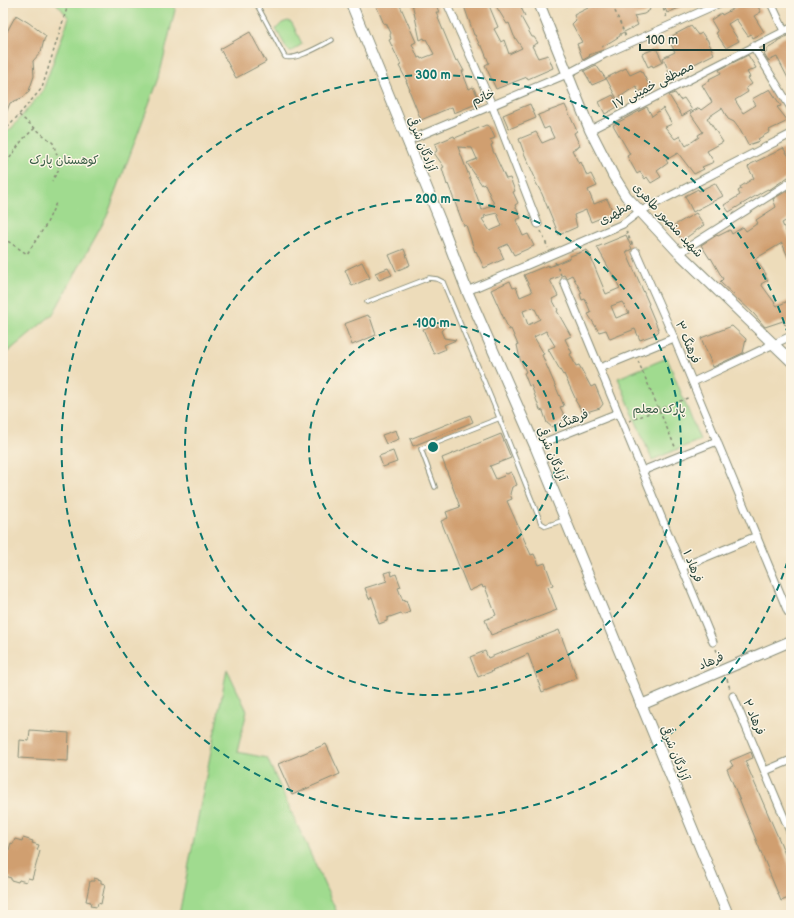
<svg xmlns="http://www.w3.org/2000/svg" width="794" height="918" viewBox="0 0 794 918" font-family="'Balsamiq Sans','Playpen Sans Arabic',sans-serif">
<style>
.green{fill:#a0db8f;stroke:#608c62}
.building{fill:#d09f6f;fill-rule:evenodd}
.lines{fill:none;stroke-linecap:round;stroke-linejoin:round}
.lane-casing{stroke:#868c77;stroke-width:5.5}
.street-casing{stroke:#868c77;stroke-width:9}
.secondary-casing{stroke:#868c77;stroke-width:12}
.path{stroke:#868c77;stroke-width:1.5;stroke-dasharray:3 3;stroke-linecap:butt}
.lane{stroke:#fff;stroke-width:3.5}
.street{stroke:#fff;stroke-width:7}
.secondary{stroke:#fff;stroke-width:10}
.ring{fill:none;stroke:#0f766e;stroke-width:2;stroke-dasharray:7 5}
.labels{text-anchor:middle;stroke-width:3;stroke-linejoin:round;paint-order:stroke}
.street-label{font-size:12px;fill:#1f3d34;stroke:#fcf5e5}
.park-label{font-size:12px;fill:#395d46;stroke:#fcf5e5}
.centre{fill:#0f766e;stroke:#fcf5e5;stroke-width:2}
.ring-label{font-size:12px;text-anchor:middle;font-weight:bold;fill:#0f766e;stroke:#fcf5e5;stroke-width:3;stroke-linejoin:round;paint-order:stroke}
</style>
<rect width="100%" height="100%" fill="#fcf5e5"/>
<filter id="ink" filterUnits="userSpaceOnUse"><feTurbulence type="fractalNoise" baseFrequency=".025" numOctaves="2"/><feDisplacementMap in="SourceGraphic" scale="8" xChannelSelector="R" yChannelSelector="G"/><feConvolveMatrix kernelMatrix="1 2 1 2 8 2 1 2 1" color-interpolation-filters="sRGB"/></filter>
<filter id="wash" filterUnits="userSpaceOnUse"><feTurbulence type="fractalNoise" baseFrequency=".012" numOctaves="4" result="noise"/><feDisplacementMap in="SourceGraphic" scale="16" xChannelSelector="R" yChannelSelector="G"/><feGaussianBlur stdDeviation="0.9" result="paint"/><feColorMatrix in="noise" values="0 0 0 0 0 0 0 0 0 0 0 0 0 0 0 0 0 1.4 0 .05"/><feComposite in="paint" operator="in"/></filter>
<g filter="url(#wash)">
<rect width="100%" height="100%" fill="#eddcba"/>
<g class="green">
<polygon points="56,3 175,3 175,10 159,77 107,216 53,314 3,356 3,134 12,128 43,90 69,18"/>
<polygon points="288,21 292,23 302,44 292,51 290,51 287,49 276,29 282,23"/>
<polygon points="667,358 700,440 652,460 618,378"/>
<polygon points="227,669 247,711 237,752 267,758 338,915 179,915"/>
</g>
<g id="blocks">
<g class="building">
<polygon points="375,3 399,3 416,42 412,44 418,58 420,57 421,59 434,54 426,39 425,40 424,38 420,40 412,3 435,3 439,12 436,12 439,18 438,18 456,61 458,60 464,71 462,71 469,89 473,87 479,99 476,104 454,113 452,107 421,120 409,90 410,90 406,81 407,81 399,66 401,65 389,40 391,39 390,35 391,33 386,23 384,24"/>
<polygon points="463,3 488,3 498,27 494,29 501,42 504,40 509,54 522,48 514,36 509,23 507,24 494,3 519,3 525,16 521,17 532,37 534,37 538,43 532,46 538,58 548,55 553,68 528,79 527,77 496,89 485,65 489,63 482,46 480,46 475,35 474,35"/>
<polygon points="598,3 647,3 650,10 644,14 634,16 638,25 620,34 620,36 602,47 603,50 589,55 590,56 583,60 577,44 582,42 572,24 576,20 574,15"/>
<polygon points="663,3 691,3 667,13"/>
<polygon points="744,3 756,3 761,12 754,16 764,32 753,38 751,34 748,36 736,19 728,24 739,41 726,48 716,33 718,32 711,20 721,13 722,15"/>
<polygon points="16,15 29,23 46,36 44,40 41,52 33,61 34,76 29,91 24,97 10,103 3,121 3,39"/>
<polygon points="691,26 698,35 702,33 706,39 707,39 714,54 671,76 663,58 675,52 668,38"/>
<polygon points="250,32 266,62 236,78 220,49"/>
<polygon points="791,34 791,84 777,57 768,61 764,54 767,52 767,49 777,43 777,41"/>
<polygon points="656,48 663,62 653,67 652,65 648,67 642,54"/>
<polygon points="748,55 756,68 747,72 750,77 748,78 752,84 746,88 748,92 735,100 743,113 756,105 752,99 770,89 781,106 777,107 788,121 769,130 770,132 758,139 760,141 748,145 740,130 734,122 728,119 722,108 707,118 723,142 707,151 714,162 702,167 704,169 694,174 678,153 666,160 668,163 657,171 661,177 651,183 647,177 645,179 640,172 637,174 627,156 630,154 613,125 647,107 652,116 663,108 672,124 665,127 675,139 680,136 686,146 699,137 698,135 703,132 690,113 699,108 701,110 712,102 702,85 710,80 709,79 721,73 719,70"/>
<polygon points="596,65 606,79 592,85 584,71"/>
<polygon points="626,68 630,75 641,70 650,87 639,92 636,86 617,99 606,78"/>
<polygon points="675,93 680,100 684,98 692,110 682,116 669,95"/>
<polygon points="613,95 619,106 605,114 599,102"/>
<polygon points="530,104 536,118 509,129 503,115"/>
<polygon points="565,105 577,131 574,133 580,146 572,150 579,164 581,162 587,176 591,174 597,186 588,190 594,204 607,199 613,212 611,214 591,222 586,210 574,215 577,227 559,235 542,194 535,181 536,180 524,153 519,139 536,132 542,143 554,138 549,127 544,129 538,115"/>
<path d="M486,125L490,127L495,138L490,140L493,144L491,145L493,151L506,179L510,178L515,191L513,192L518,203L515,205L521,218L516,220L523,236L528,234L534,246L514,255L508,244L499,248L504,259L484,268L476,251L475,252L466,225L464,226L448,184L447,185L442,168L444,167L434,153L437,151L435,144L454,136L455,138ZM458,147L472,148L477,159L467,163L482,185L485,184L494,204L482,210ZM497,213L502,226L490,231L482,219L485,218L484,216Z"/>
<polygon points="783,148 791,159 791,175 769,190 768,189 764,191 729,212 724,205 740,195 738,191 741,189 740,187 754,178 748,167 751,164 774,153"/>
<polygon points="715,183 723,196 693,212 685,196 698,189 699,191"/>
<polygon points="790,189 791,191 791,218 782,223 789,238 791,238 791,264 782,243 755,259 766,274 765,276 768,280 761,284 777,306 788,301 791,305 791,322 785,325 783,321 765,327 754,314 720,282 723,279 711,258 710,259 701,245 717,235 718,236 730,230 732,234 743,227 746,231 758,223 756,220 776,207 773,199"/>
<polygon points="696,213 704,225 683,240 671,227"/>
<path d="M626,235L632,249L626,252L649,304L648,305L659,331L656,334L640,340L635,329L610,339L606,330L599,332L588,314L591,313L585,299L582,300L580,294L582,293L572,275L566,278L564,275L550,280L558,296L552,299L558,310L557,311L571,336L565,339L572,353L570,354L576,366L579,365L591,387L595,385L603,404L600,408L583,413L575,400H576L564,374L563,375L548,349L555,346L546,331L534,337L544,354L542,355L564,406L560,407L566,419L552,427L547,423L543,411L540,410L531,385L529,386L524,373L526,372L520,359L517,345H518L511,329L509,330L491,290L510,281L513,288L516,287L520,297L532,292L524,275L548,265L549,267L570,258V256L587,250V251H588L606,294L620,288L597,247ZM622,302L629,313L616,318L611,306ZM534,307L540,319L528,325L523,311Z"/>
<polygon points="404,249 410,265 396,271 389,255"/>
<polygon points="362,262 370,278 352,286 345,270"/>
<polygon points="388,268 392,275 379,280 375,273"/>
<polygon points="368,315 369,317 370,317 376,335 352,345 344,324"/>
<polygon points="449,322 441,331 444,338 456,340 444,345 446,349 434,354 423,329 435,324 436,327"/>
<polygon points="732,326 746,339 743,353 713,367 701,338"/>
<polygon points="470,415 473,422 413,446 410,439"/>
<polygon points="396,430 399,439 386,444 382,435"/>
<polygon points="501,434 511,458 490,466 496,479 504,476 505,473 507,474 511,472 514,477 517,485 512,487 510,494 512,499 507,501 531,555 534,554 539,565 545,563 553,585 548,587 557,610 491,635 485,620 496,615 485,587 483,588 482,585 469,591 441,521 448,518 446,512 460,507 442,458"/>
<polygon points="393,451 397,462 383,467 379,456"/>
<polygon points="391,571 392,576 396,574 401,587 398,588 403,601 406,600 410,612 402,615 401,613 387,618 387,621 379,624 375,613 377,612 372,597 369,599 365,588 387,581 384,573"/>
<polygon points="559,630 577,678 542,692 528,654 510,662 510,663 492,670 493,671 478,677 470,657 485,651 488,658"/>
<polygon points="30,730 69,733 68,761 19,758 20,740 29,741"/>
<polygon points="326,744 340,774 292,795 278,764"/>
<polygon points="751,752 753,758 745,761 781,844 791,870 791,897 781,901 727,769 733,766 730,761"/>
<polygon points="23,838 33,841 32,843 39,845 37,850 40,851 32,879 28,878 26,882 19,880 18,882 11,880 11,878 4,876 5,872 3,871 11,843 13,844 15,839 22,841"/>
<polygon points="94,878 101,880 101,883 105,884 101,904 98,903 97,907 90,906 91,902 86,901 90,881 94,881"/>
</g>
</g>
</g>
<g filter="url(#ink)">
<use href="#blocks" fill-opacity="0" stroke="#868c77" stroke-width="1"/>
<g class="lines">
<g class="lane-casing">
<g id="lane">
<path d="M256,3L285,57C296,61 322,45 332,40"/>
<polyline points="367,302 429,278 437,279 443,282 494,405 541,523 546,526 564,520"/>
<polyline points="435,487 421,449 500,418"/>
</g>
</g>
<g class="street-casing">
<g id="street">
<polyline points="447,3 492,105 538,224"/>
<polyline points="771,3 784,31"/>
<polyline points="753,46 791,108"/>
<polyline points="590,130 791,28"/>
<polyline points="407,141 567,74 605,54 720,3"/>
<polyline points="636,252 674,338 788,612"/>
<polyline points="679,253 791,182"/>
<polyline points="564,282 713,642"/>
<polyline points="467,291 623,224 639,212 791,134"/>
<polyline points="600,368 674,338"/>
<polyline points="693,382 791,336"/>
<polyline points="535,446 618,413"/>
<polyline points="642,471 717,441"/>
<polyline points="682,567 757,536"/>
<polyline points="733,696 791,834"/>
<polyline points="765,771 791,760"/>
</g>
</g>
<g class="secondary-casing">
<g id="secondary">
<polyline points="351,3 442,225 467,291 535,446 728,915"/>
<polyline points="539,3 590,130 613,175 626,196 679,253 791,361"/>
<polyline points="641,705 791,641"/>
</g>
</g>
<g class="path">
<polyline points="661,3 667,18"/>
<polyline points="615,11 626,37"/>
<polyline points="19,115 53,143 58,158 59,169 52,181"/>
<polyline points="3,132 10,125 42,88 68,5"/>
<polyline points="3,168 23,139 35,128"/>
<polyline points="541,231 548,248"/>
<polyline points="626,231 633,246"/>
<polyline points="3,238 27,254 46,225 56,203"/>
<polyline points="555,262 561,275"/>
<polyline points="638,361 676,449"/>
<polyline points="629,421 690,397"/>
<polyline points="716,649 721,662"/>
<polyline points="727,679 730,689"/>
</g>
<use href="#lane" class="lane"/>
<use href="#street" class="street"/>
<use href="#secondary" class="secondary"/>
</g>
</g>
<g class="ring">
<circle cx="433" cy="447" r="124"/>
<circle cx="433" cy="447" r="248"/>
<path d="M791 550A372 372 0 1 1 791 344"/>
</g>
<g class="labels">
<g class="street-label">
<text transform="translate(653 85) rotate(-27)" y="4">مصطفی خمینی ۱۷</text>
<text transform="translate(483 97) rotate(-23)" y="4">خاتم</text>
<text transform="translate(422 144) rotate(68)" y="4">آزادگان شرقی</text>
<text transform="translate(615 213) rotate(-29)" y="4">مطهری</text>
<text transform="translate(668 220) rotate(47)" y="4">شهید منصور طاهری</text>
<text transform="translate(688 342) rotate(67)" y="4">فرهنگ ۳</text>
<text transform="translate(573 419) rotate(-22)" y="4">فرهنگ</text>
<text transform="translate(552 454) rotate(67)" y="4">آزادگان شرقی</text>
<text transform="translate(693 566) rotate(68)" y="4">فرهاد ۱</text>
<text transform="translate(711 661) rotate(-23)" y="4">فرهاد</text>
<text transform="translate(754 717) rotate(67)" y="4">فرهاد ۲</text>
<text transform="translate(675 753) rotate(68)" y="4">آزادگان شرقی</text>
</g>
<g class="park-label">
<text x="64" y="164">کوهستان پارک</text>
<text x="659" y="413">پارک معلم</text>
</g>
</g>
<circle cx="433" cy="447" r="6" class="centre"/>
<g class="ring-label">
<text x="433" y="79">300 m</text>
<text x="433" y="203">200 m</text>
<text x="433" y="327">100 m</text>
</g>
<rect width="794" height="918" fill="none" stroke="#fcf5e5" stroke-width="16"/>
<path d="M640 44v6h124v-6" fill="none" stroke="#1f3d34" stroke-width="2"/>
<text x="646" y="44" font-size="12" fill="#1f3d34" stroke="#fcf5e5" stroke-width="3" paint-order="stroke">100 m</text>
</svg>
